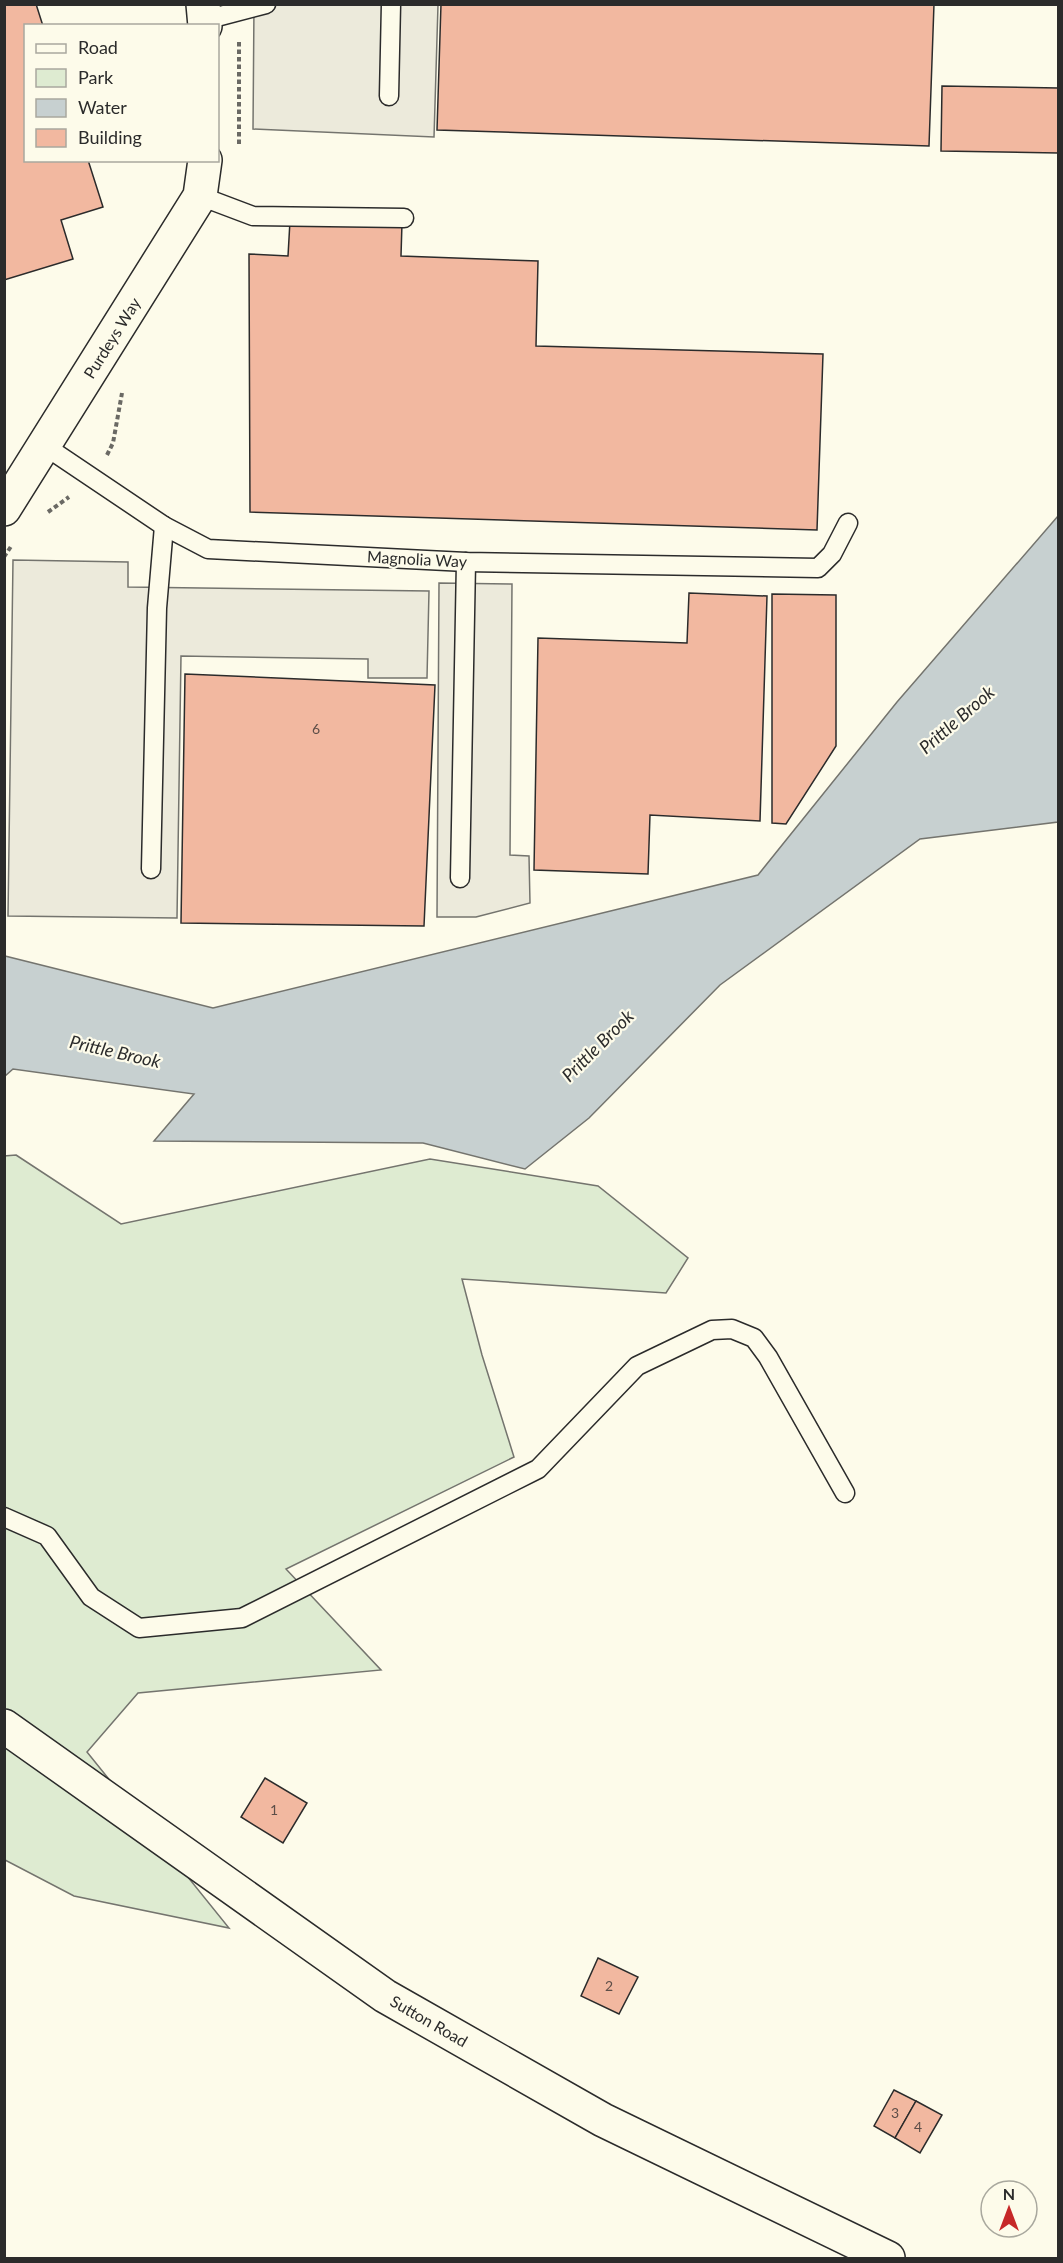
<svg xmlns="http://www.w3.org/2000/svg" width="1063" height="2263" viewBox="0 0 1063 2263" font-family="Lato,sans-serif">
<style>
.green{fill:#deebd1;stroke:#74746e;stroke-width:1.5}
.parking{fill:#eceadb;stroke:#74746e;stroke-width:1.5}
.water{fill:#c7d0d0;stroke:#74746e;stroke-width:1.5}
.building{fill:#f2b8a0;stroke:#2b2b2b;stroke-width:1.5}
.lines{fill:none;stroke-linecap:round;stroke-linejoin:round}
.lane-casing{stroke:#2b2b2b;stroke-width:21}
.street-casing{stroke:#2b2b2b;stroke-width:36}
.secondary-casing{stroke:#2b2b2b;stroke-width:36}
.path{stroke:#6a6964;stroke-width:4;stroke-dasharray:4.5 3;stroke-linecap:butt}
.lane{stroke:#fdfbea;stroke-width:18}
.street{stroke:#fdfbea;stroke-width:33}
.secondary{stroke:#fdfbea;stroke-width:33}
.labels{text-anchor:middle;stroke-width:4.5;stroke-linejoin:round;paint-order:stroke}
.number-label{font-size:14px;fill:#5d4e48}
.street-label{font-size:16px;fill:#2b2b2b;stroke:#fdfbea}
.water-label{font-size:18px;font-style:italic;fill:#2b2b2b;stroke:#fdfbea}
</style>
<rect width="100%" height="100%" fill="#fdfbea"/>
<polygon class="green" points="16,1155 121,1224 430,1159 598,1186 688,1258 666,1293 462,1279 482,1355 514,1457 286,1569 381,1670 138,1693 87,1752 229,1928 74,1896 5,1860 4,1156"/>
<g class="parking">
<polygon points="254,5 438,5 434,137 253,129"/>
<polygon points="13,560 128,562 128,587 429,591 427,678 368,678 368,659 181,656 177,918 8,916"/>
<polygon points="439,583 512,584 510,855 529,856 530,903 476,917 437,917"/>
</g>
<polygon class="water" points="1058,516 1058,822 920,839 720,985 589,1118 525,1169 423,1143 154,1141 194,1094 13,1069 5,1076 5,956 213,1008 758,875 897,702"/>
<g class="building">
<polygon points="4,4 36,4 43,26 26,26 26,160 88,160 103,207 61,220 73,259 4,280"/>
<polygon points="441,4 934,4 929,146 437,130"/>
<polygon points="942,86 1058,88 1058,153 941,151"/>
<polygon points="290,221 402,223 401,256 538,261 536,346 823,354 817,530 250,512 249,254 288,256"/>
<polygon points="689,593 767,596 760,821 650,815 648,874 534,870 538,638 687,643"/>
<polygon points="772,594 836,595 836,746 786,824 772,823"/>
<polygon points="185,674 435,685 424,926 181,923"/>
<polygon points="265,1778 307,1803 283,1843 241,1817"/>
<polygon points="598,1958 638,1977 619,2014 581,1996"/>
<polygon points="894,2090 916,2101 895,2138 874,2126"/>
<polygon points="916,2101 942,2115 920,2153 895,2138"/>
</g>
<g class="lines">
<g class="lane-casing">
<g id="lane">
<polyline points="205,20 266,4"/>
<polyline points="389,96 391,4"/>
<polyline points="200,196 253,216 404,218"/>
<polyline points="45,446 164,526 208,549 466,562 818,568 832,554 848,523"/>
<polyline points="151,869 157,608 164,526"/>
<polyline points="460,878 466,562"/>
<polyline points="4,1517 47,1536 91,1597 139,1628 242,1618 538,1469 637,1366 712,1330 732,1329 754,1338 768,1357 845,1493"/>
</g>
</g>
<g class="street-casing">
<g id="street">
<polyline points="203,4 205,26"/>
<polyline points="4,509 200,196 205,160"/>
</g>
</g>
<g class="secondary-casing">
<polyline id="secondary" points="4,1726 385,1996 603,2120 888,2258"/>
</g>
<g class="path">
<polyline points="239,42 239,146"/>
<polyline points="107,455 113,443 122,393"/>
<polyline points="48,512 69,497"/>
<polyline points="4,557 12,545"/>
</g>
<use href="#lane" class="lane"/>
<use href="#street" class="street"/>
<use href="#secondary" class="secondary"/>
</g>
<g class="labels">
<g class="number-label">
<text x="316" y="734">6</text>
<text x="274" y="1815">1</text>
<text x="609" y="1991">2</text>
<text x="895" y="2118">3</text>
<text x="918" y="2132">4</text>
</g>
<g class="street-label">
<text transform="translate(112 338) rotate(-58)" y="6">Purdeys Way</text>
<text transform="translate(417 559) rotate(3)" y="6">Magnolia Way</text>
<text transform="translate(429 2021) rotate(30)" y="6">Sutton Road</text>
</g>
<g class="water-label">
<text transform="translate(957 720) rotate(-41)" y="6">Prittle Brook</text>
<text transform="translate(598 1046) rotate(-45)" y="6">Prittle Brook</text>
<text transform="translate(115 1052) rotate(13)" y="6">Prittle Brook</text>
</g>
</g>
<rect width="1063" height="2263" fill="none" stroke="#2b2b2b" stroke-width="12"/>
<rect x="24" y="24" width="195" height="138" fill="#fdfbea" stroke="#a9a89e" stroke-width="1.5"/>
<rect x="36" y="44" width="30" height="9" fill="#fdfbea" stroke="#a9a89e" stroke-width="1.5"/>
<text x="78" y="54" font-size="18" fill="#2b2b2b">Road</text>
<rect x="36" y="69" width="30" height="18" fill="#deebd1" stroke="#a9a89e" stroke-width="1.5"/>
<text x="78" y="84" font-size="18" fill="#2b2b2b">Park</text>
<rect x="36" y="99" width="30" height="18" fill="#c7d0d0" stroke="#a9a89e" stroke-width="1.5"/>
<text x="78" y="114" font-size="18" fill="#2b2b2b">Water</text>
<rect x="36" y="129" width="30" height="18" fill="#f2b8a0" stroke="#a9a89e" stroke-width="1.5"/>
<text x="78" y="144" font-size="18" fill="#2b2b2b">Building</text>
<g transform="translate(1009 2209)"><circle r="28" fill="#fdfbea" stroke="#a9a89e" stroke-width="1.5"/>
<path d="M0-4.5L10 22L0 15L-10 22Z" fill="#c62828"/>
<text y="-9" font-size="16" font-weight="bold" text-anchor="middle" fill="#2b2b2b">N</text>
</g>
</svg>
